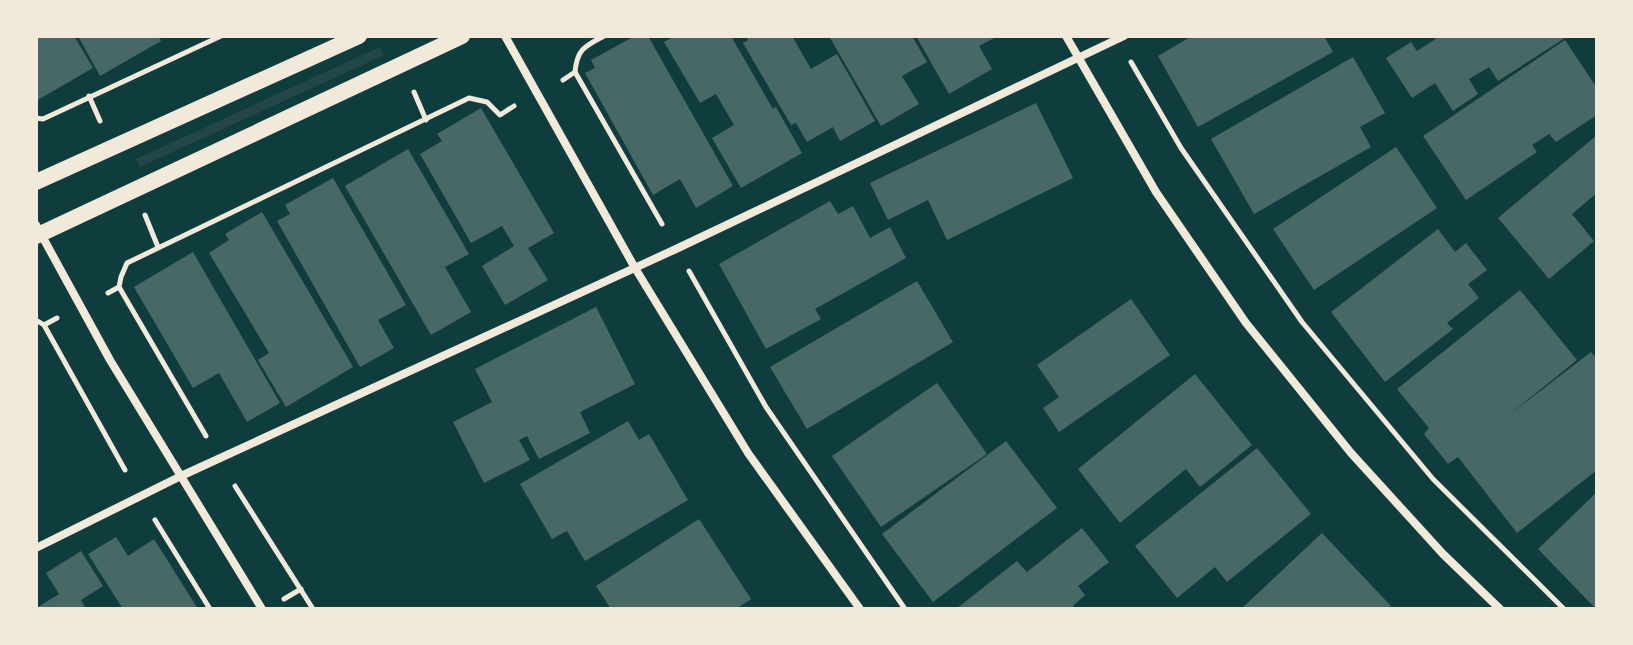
<svg xmlns="http://www.w3.org/2000/svg" width="1633" height="645" viewBox="0 0 1633 645" font-family="'Alegreya Sans',sans-serif">
<style>
.green{fill:#244646}
.building{fill:#486865}
.lines{fill:none;stroke-linecap:round;stroke-linejoin:round}
.path{stroke:#f1e9da;stroke-width:5}
.minor{stroke:#f1e9da;stroke-width:8}
.secondary{stroke:#f1e9da;stroke-width:16}
</style>
<rect width="100%" height="100%" fill="#0f3d3e"/>
<polygon class="green" points="380,47 384,55 140,167 136,159"/>
<g class="building">
<polygon points="36,36 74,36 93,68 36,101"/>
<polygon points="78,36 158,36 161,41 100,76"/>
<polygon points="635,36 648,36 733,186 696,208 680,179 653,195 585,73 595,68 591,60"/>
<polygon points="675,36 731,36 773,109 776,107 802,153 741,188 712,138 734,125 716,94 700,103 664,42"/>
<polygon points="746,36 792,36 811,69 837,54 875,121 840,141 833,127 807,142 796,123 791,125 743,43 748,40"/>
<polygon points="829,36 912,36 927,62 902,76 919,104 881,126"/>
<polygon points="916,36 998,36 979,46 992,69 949,94"/>
<polygon points="1192,36 1324,36 1333,52 1198,127 1158,56"/>
<polygon points="1440,36 1568,36 1498,81 1489,67 1469,79 1478,94 1453,111 1435,83 1412,98 1386,58 1411,42 1417,51"/>
<polygon points="1565,40 1597,88 1597,115 1556,142 1549,134 1532,145 1537,152 1466,200 1423,136"/>
<polygon points="1353,57 1385,113 1360,127 1371,147 1254,214 1211,139"/>
<polygon points="1036,103 1073,178 947,240 928,200 888,220 870,183"/>
<polygon points="481,108 554,233 528,248 548,280 505,305 482,266 514,246 502,226 471,243 420,154 442,141 437,134"/>
<polygon points="1597,135 1597,193 1572,214 1594,241 1549,279 1498,218"/>
<polygon points="1396,147 1437,208 1314,290 1273,229"/>
<polygon points="408,149 469,254 445,267 471,312 431,335 345,186"/>
<polygon points="333,178 406,305 378,320 394,348 360,367 277,221 290,214 285,205"/>
<polygon points="830,201 838,214 853,206 870,238 890,227 906,258 815,309 821,319 766,349 719,264"/>
<polygon points="262,212 353,367 286,407 258,360 269,353 209,253 229,240 225,234"/>
<polygon points="1438,229 1455,252 1466,243 1487,270 1468,284 1479,298 1447,323 1453,329 1385,382 1331,312"/>
<polygon points="193,252 280,403 247,422 219,373 193,388 134,287"/>
<polygon points="917,281 953,342 807,429 770,367"/>
<polygon points="1520,290 1577,360 1509,415 1591,352 1597,359 1597,455 1595,457 1597,460 1597,470 1517,533 1458,457 1448,464 1424,434 1429,428 1397,389"/>
<polygon points="1131,299 1170,355 1059,432 1043,408 1059,397 1037,365"/>
<polygon points="596,307 635,384 580,412 590,433 539,459 527,436 519,440 530,460 484,483 453,422 492,402 475,369"/>
<polygon points="1195,374 1252,445 1200,487 1186,469 1120,523 1078,469"/>
<polygon points="937,383 987,454 881,527 832,456"/>
<polygon points="628,421 639,440 649,434 688,500 585,561 567,531 552,539 520,484"/>
<polygon points="1006,441 1057,508 933,602 882,534"/>
<polygon points="1257,448 1311,514 1227,582 1215,567 1177,598 1135,546"/>
<polygon points="1597,492 1597,609 1596,609 1538,549"/>
<polygon points="699,519 751,599 736,609 692,609 691,607 688,609 611,609 596,586"/>
<polygon points="1082,528 1109,562 1078,586 1085,595 1073,606 1075,609 956,609 1017,561 1027,572"/>
<polygon points="1322,533 1391,606 1387,609 1241,609"/>
<polygon points="116,537 128,556 154,539 198,609 123,609 88,554"/>
<polygon points="81,551 103,586 81,600 86,609 39,609 38,607 59,594 46,573"/>
</g>
<g class="lines">
<g class="path">
<path d="M604,36C585,46 577,49 575,72L662,224"/>
<polyline points="1131,62 1181,148 1302,322 1433,479 1564,609"/>
<polyline points="563,80 575,72"/>
<polyline points="414,92 426,120"/>
<polyline points="89,96 100,121"/>
<polyline points="36,118 43,119 221,36"/>
<polyline points="145,215 158,247"/>
<polyline points="689,271 766,407 905,609"/>
<polyline points="108,293 119,287"/>
<polyline points="36,320 44,325 57,318"/>
<polyline points="44,325 125,470"/>
<polyline points="206,436 119,287 121,277 127,263 469,98 487,102 500,115 514,106"/>
<polyline points="235,486 313,609"/>
<polyline points="155,520 210,609"/>
<polyline points="284,599 301,589"/>
</g>
<g class="minor">
<polyline points="505,36 635,268 748,453 860,609"/>
<polyline points="1066,36 1156,192 1246,323 1351,453 1443,554 1500,609"/>
<polyline points="36,225 110,360 262,609"/>
<polyline points="36,548 181,476 676,249 1124,36"/>
</g>
<g class="secondary">
<polyline points="36,182 359,36"/>
<polyline points="36,236 462,36"/>
</g>
</g>
<rect width="1633" height="645" fill="none" stroke="#f1e9da" stroke-width="76"/>
</svg>
